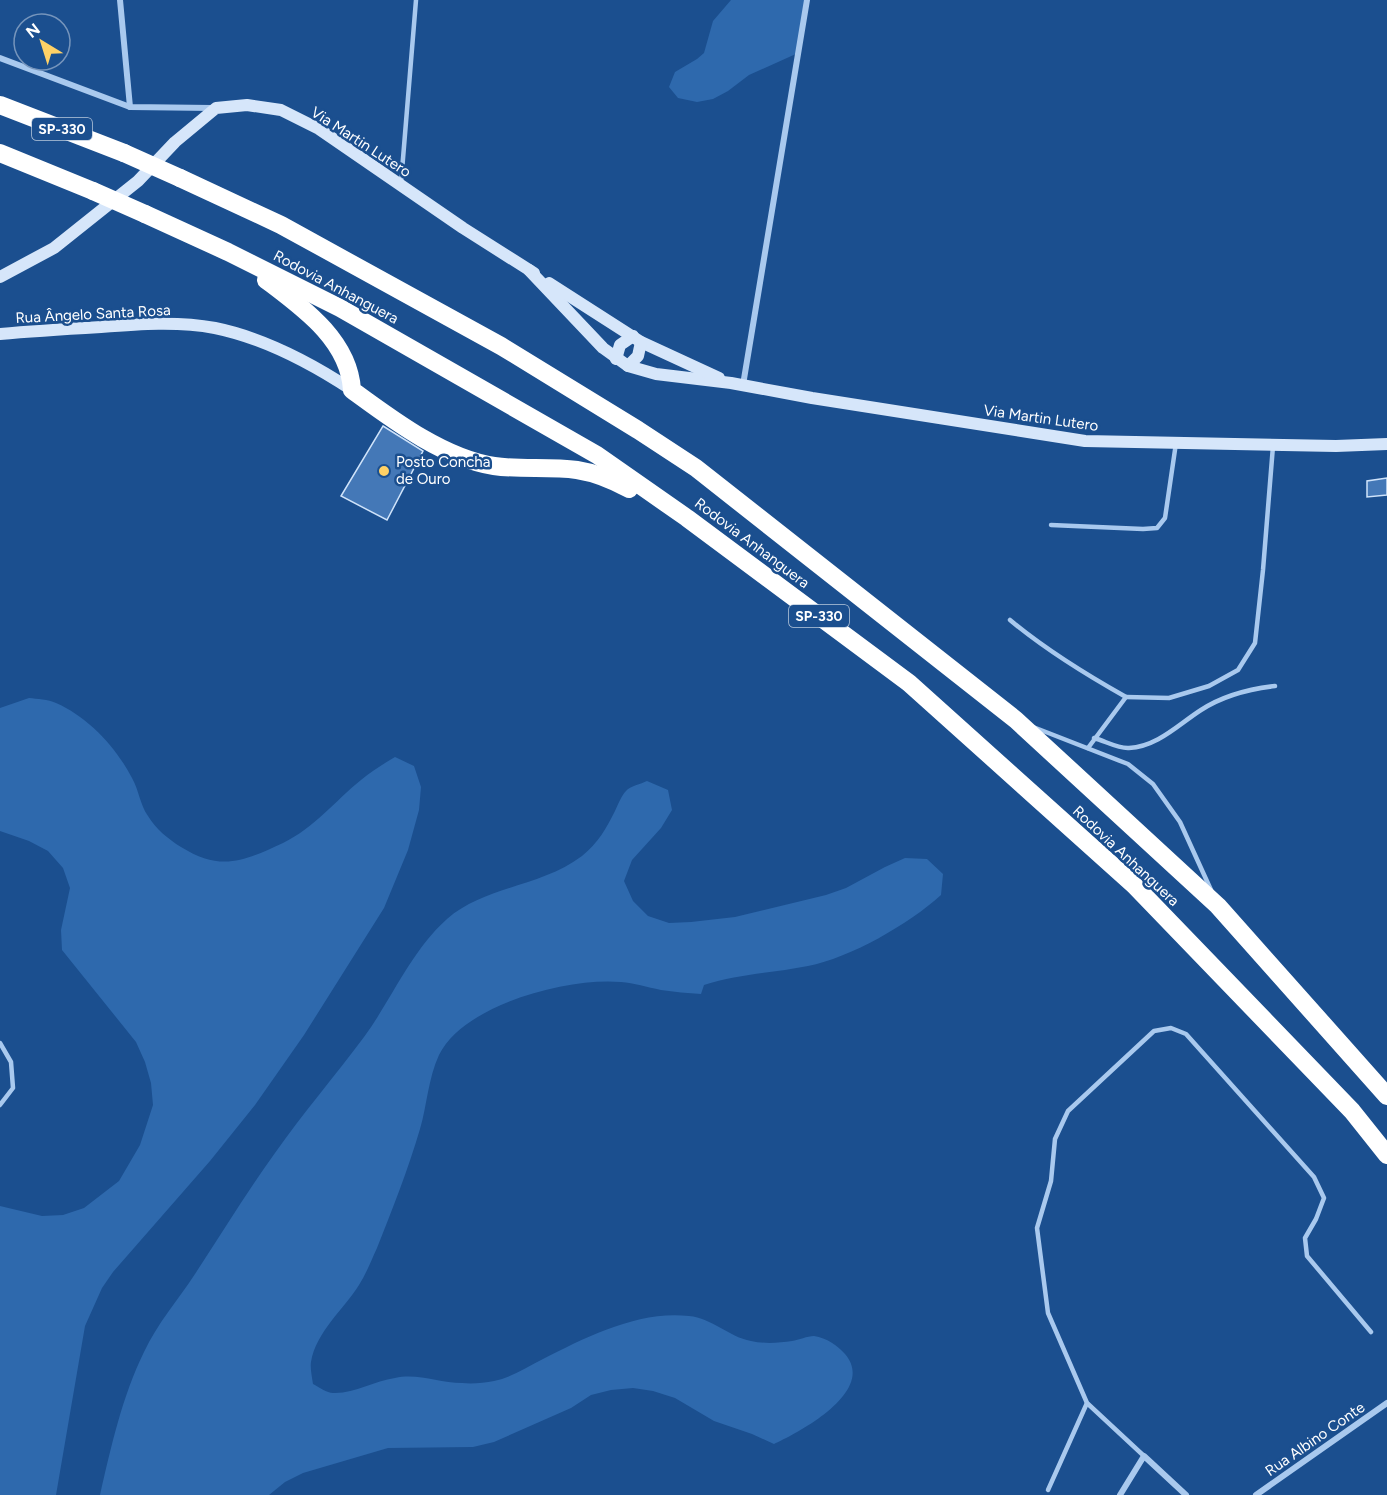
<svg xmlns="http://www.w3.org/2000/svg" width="1387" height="1495" viewBox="0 0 1387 1495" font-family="Figtree,sans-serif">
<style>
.green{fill:#2e69ad}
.building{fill:#4478b7;stroke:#cfe3fa;stroke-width:1.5}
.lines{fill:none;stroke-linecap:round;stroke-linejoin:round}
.lane{stroke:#a9c9ee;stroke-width:4.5}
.street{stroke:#a9c9ee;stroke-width:6}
.secondary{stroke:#d6e6fa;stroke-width:12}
.highway{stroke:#fff;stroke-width:18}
.highway-bridge{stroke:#fff;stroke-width:18}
.poi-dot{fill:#ffd166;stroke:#1b4f8f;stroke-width:2}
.labels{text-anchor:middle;stroke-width:5;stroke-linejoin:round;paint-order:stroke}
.shield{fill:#1b4f8f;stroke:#bbcadd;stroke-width:1.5}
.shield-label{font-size:14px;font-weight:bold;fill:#fff}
.street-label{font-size:15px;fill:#fff;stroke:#1b4f8f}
.poi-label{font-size:15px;fill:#fff;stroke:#1b4f8f;text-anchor:start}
</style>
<rect width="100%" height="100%" fill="#1b4f8f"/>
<g class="green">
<polygon points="731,0 809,0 798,53 749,75 728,91 713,99 697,102 678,98 669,87 675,72 697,59 704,53 713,21"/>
<path d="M29,698C37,699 48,699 56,703C88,717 116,747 132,778C139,790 140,805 148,816C156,829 168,839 181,847C221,872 244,861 283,843C314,828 335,801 361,780C372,771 383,764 395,757L414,766L421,787L419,810L408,850L384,908L304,1035L255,1105L210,1161L113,1272L102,1288L85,1326L56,1495H0V1206L42,1216L63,1215L84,1208L119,1181L140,1145L153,1105L151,1083L145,1062L136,1042L62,950L61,930L70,888L63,868L48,851L29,841L0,831V708Z"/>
<path d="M647,781L668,790L672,810L661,828L632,860L624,881L633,901L648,916L669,923L691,922L735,917L826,895L846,888L885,867L905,858L927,859L943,874L941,895C909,924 850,958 808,966C773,973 738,974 704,985L701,994C688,993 674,992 661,990C647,987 634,983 621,982C569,977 464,1004 439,1055C428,1079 427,1105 420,1129C408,1170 392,1210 377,1248C371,1261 366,1274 359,1285C344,1309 316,1332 311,1362C310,1368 312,1377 313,1384C319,1387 327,1393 333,1393C354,1394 374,1381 395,1378C418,1373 439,1383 462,1383C472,1384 484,1383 494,1381C511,1378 527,1367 543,1359C586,1337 639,1310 689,1316C712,1318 729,1337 751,1341C764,1344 779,1343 792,1341C799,1340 807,1336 814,1336C827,1338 837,1345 845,1354C877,1391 800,1432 774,1444L752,1434L714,1421L675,1398L653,1391L633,1388L611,1390L591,1395L571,1408L494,1442L473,1447L388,1448L303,1473L285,1482L269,1495H100C111,1447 122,1397 144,1352C157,1324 178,1300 195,1274C222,1233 247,1192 275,1153C303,1113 335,1076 364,1037C392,999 411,951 447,919C485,886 541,887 582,856C598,843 606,829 615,811C618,805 621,796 626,791C630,786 641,784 647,781Z"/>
</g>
<g class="building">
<polygon points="383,426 423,451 387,520 341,496"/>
<polygon points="1387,478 1387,495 1367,497 1367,481"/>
</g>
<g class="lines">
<g class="lane">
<polyline points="401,183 416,0"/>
<polyline points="1051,525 1143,529 1157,528 1165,518 1176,443"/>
<path d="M1010,620C1046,650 1085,674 1126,697L1088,748"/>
<polyline points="1126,697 1169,698 1209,686 1238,670 1255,643 1263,570 1273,446"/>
<polyline points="1033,727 1128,764 1153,784 1180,822 1211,890"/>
<path d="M1094,738C1105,741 1119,749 1129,748C1157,747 1179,724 1201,710C1224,695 1249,689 1275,686"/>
<polyline points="0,1043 11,1062 13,1088 0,1105"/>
<polyline points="1144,1456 1087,1403 1048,1313 1037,1228 1051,1181 1055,1139 1068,1111 1154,1031 1171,1028 1186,1034 1314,1177 1324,1198 1316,1219 1305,1238 1307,1256 1371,1332"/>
<polyline points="1048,1490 1087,1403"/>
</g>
<g class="street">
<polyline points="120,0 130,107"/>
<polyline points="0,58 130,107 212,108"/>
<polyline points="743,385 807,0"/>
<polyline points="1120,1495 1144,1456 1186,1495"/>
<polyline points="1256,1495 1387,1403"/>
</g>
<g class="secondary">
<polyline points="529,270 603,348 628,366 656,374 731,383 812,398 1085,441 1336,446 1387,444"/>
<polyline points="0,277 54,248 138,181 175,142 216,108 247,105 281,110 319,129 463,228 534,273"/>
<polyline points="549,283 641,342 719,378"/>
<path d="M0,334C34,331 67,329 101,327C139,324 178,321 215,328C264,338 311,363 352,390"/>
<polyline points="616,359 620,345 633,336"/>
<polyline points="628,366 638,356 641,342"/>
</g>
<g class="highway">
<polyline points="0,105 124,153"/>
<polyline points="0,153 93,191"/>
<polyline points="180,178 281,225 501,346 638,430 696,468 1016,720 1218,906 1387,1096"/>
<polyline points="145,214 228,252 340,308 597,455 687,518 909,683 1134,885 1352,1111 1387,1155"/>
<path d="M266,280C303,308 349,340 352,390C393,420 443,458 494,466C521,470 550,466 577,470C596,473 613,480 629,489"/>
</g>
<g class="highway-bridge">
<polyline points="124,153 180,178"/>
<polyline points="93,191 145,214"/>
</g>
</g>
<circle class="poi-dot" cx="384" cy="471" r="6"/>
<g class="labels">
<g class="shield">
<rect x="32" y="118" width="60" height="22" rx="4.5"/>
<rect x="789" y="605" width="60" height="22" rx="4.5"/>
</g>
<g class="shield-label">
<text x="62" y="134">SP-330</text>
<text x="819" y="621">SP-330</text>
</g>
<g class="street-label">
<text transform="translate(361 142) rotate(33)" y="5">Via Martin Lutero</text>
<text transform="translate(336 287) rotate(28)" y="5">Rodovia Anhanguera</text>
<text transform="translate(93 314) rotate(-3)" y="5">Rua Ângelo Santa Rosa</text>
<text transform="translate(1041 418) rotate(8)" y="5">Via Martin Lutero</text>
<text transform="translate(752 543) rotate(37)" y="5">Rodovia Anhanguera</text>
<text transform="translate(1126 856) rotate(43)" y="5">Rodovia Anhanguera</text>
<text transform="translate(1315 1439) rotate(-35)" y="5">Rua Albino Conte</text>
</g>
<g class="poi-label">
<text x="396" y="467">Posto Concha<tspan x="396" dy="17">de Ouro</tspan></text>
</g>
</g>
<g transform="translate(42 42) rotate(322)"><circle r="28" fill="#1b4f8f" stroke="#7695bc" stroke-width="1.5"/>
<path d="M0-4.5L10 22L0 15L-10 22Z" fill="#ffd166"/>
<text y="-9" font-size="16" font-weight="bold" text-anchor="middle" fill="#ffffff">N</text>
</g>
</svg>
